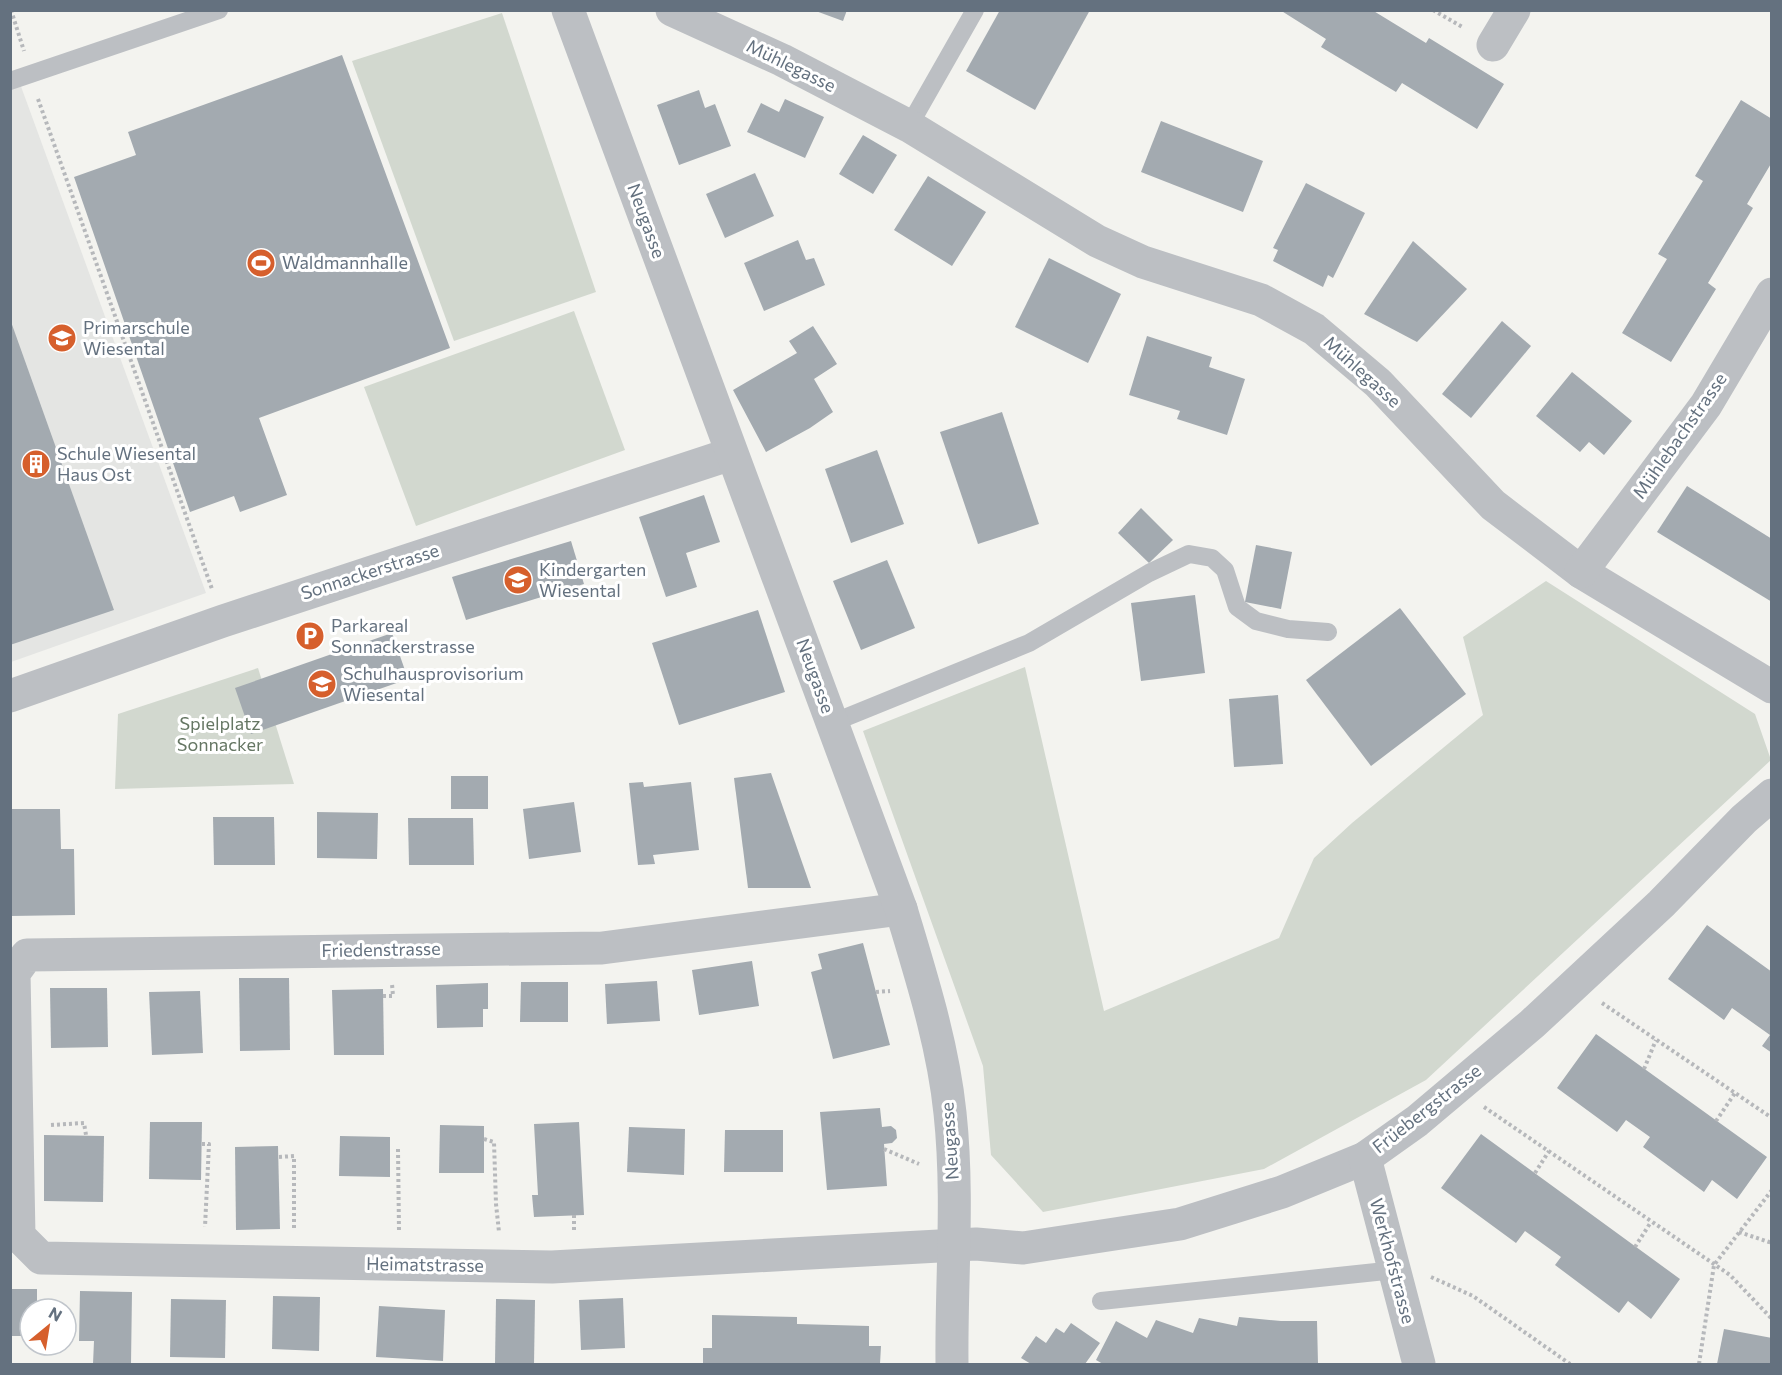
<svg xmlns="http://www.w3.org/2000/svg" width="1782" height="1375" viewBox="0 0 1782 1375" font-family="Commissioner,sans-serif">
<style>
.built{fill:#e4e5e3}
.green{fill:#d2d8cf}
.building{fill:#a3aab0}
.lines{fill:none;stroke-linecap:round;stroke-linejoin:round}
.path{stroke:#b6b8bb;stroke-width:4;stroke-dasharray:3 3;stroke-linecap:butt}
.service{stroke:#bcbfc3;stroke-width:18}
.minor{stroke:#bcbfc3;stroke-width:33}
.tertiary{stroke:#bcbfc3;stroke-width:33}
.labels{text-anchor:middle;stroke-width:6;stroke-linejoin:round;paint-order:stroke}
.street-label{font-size:18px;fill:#64717f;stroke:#fff}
.poi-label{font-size:18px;fill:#64717f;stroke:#fff;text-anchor:start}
.park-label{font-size:18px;fill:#657663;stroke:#fff}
</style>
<rect width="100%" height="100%" fill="#f3f3ef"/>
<polygon class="built" points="19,81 206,593 11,662 10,83"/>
<g class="green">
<polygon points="502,13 596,292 454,341 352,61"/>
<polygon points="574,311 625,450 416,526 364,387"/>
<polygon points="1546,581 1755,714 1771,760 1426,1080 1264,1169 1043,1212 991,1155 983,1066 863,731 1025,667 1104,1011 1279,938 1314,858 1352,823 1483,715 1463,637"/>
<polygon points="258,668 294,784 115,789 118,714"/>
</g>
<g class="building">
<polygon points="813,10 847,10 843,21"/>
<polygon points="1000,10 1090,10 1035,110 966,71"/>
<polygon points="1280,10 1372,10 1426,43 1429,38 1504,84 1477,129 1402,83 1396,92 1321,47 1326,39"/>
<polygon points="342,55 450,348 259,418 287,495 240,512 234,496 190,512 74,177 136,155 128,132"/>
<polygon points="699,90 705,108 715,104 731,146 679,165 657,105"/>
<polygon points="785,99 824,117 805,158 747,132 761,103 779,112"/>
<polygon points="1741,100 1772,119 1772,162 1747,204 1753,208 1708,283 1716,289 1671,362 1622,333 1667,259 1658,254 1703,181 1695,176"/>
<polygon points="1161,121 1263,161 1243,212 1141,172"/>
<polygon points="863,135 897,155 873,194 839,174"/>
<polygon points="755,173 774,216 725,238 706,194"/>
<polygon points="928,176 986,212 952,266 894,230"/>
<polygon points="1306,183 1365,213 1333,278 1328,275 1323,287 1273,261 1278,250 1273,248"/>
<polygon points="798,240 806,260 814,258 825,285 764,311 744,263"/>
<polygon points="1413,241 1467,289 1417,342 1364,314"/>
<polygon points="1049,258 1121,294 1088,363 1015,327"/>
<polygon points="10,319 114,610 10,645"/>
<polygon points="1502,321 1531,346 1471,418 1442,394"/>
<polygon points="813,326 837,364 814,379 833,412 810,428 766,452 733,390 797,353 789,341"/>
<polygon points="1147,336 1212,357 1209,367 1245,379 1227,435 1177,419 1180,411 1129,395"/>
<polygon points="1572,372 1632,421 1604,455 1589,442 1580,452 1536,416"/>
<polygon points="1002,412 1039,524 978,544 940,432"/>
<polygon points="877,450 904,524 851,543 825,469"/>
<polygon points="1687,486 1772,539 1772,602 1657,532"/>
<polygon points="704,495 720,542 686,553 697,587 666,597 639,517"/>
<polygon points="1141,508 1173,540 1149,563 1118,533"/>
<polygon points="571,541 584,584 466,620 452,577"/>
<polygon points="1256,545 1292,552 1281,609 1245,602"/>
<polygon points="887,560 915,628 861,650 833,581"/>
<polygon points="1195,595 1205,673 1141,681 1131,603"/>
<polygon points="1400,608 1466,694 1371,766 1306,680"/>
<polygon points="758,610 785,692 679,725 652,643"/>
<polygon points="392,633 408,679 251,734 235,688"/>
<polygon points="1278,695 1283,764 1234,767 1229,699"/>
<polygon points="771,773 811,888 748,888 734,778"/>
<rect x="451" y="776" width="37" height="33"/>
<polygon points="643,782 644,787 691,782 699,850 653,855 655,864 638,865 629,783"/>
<polygon points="574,802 581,852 529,859 523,809"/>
<polygon points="10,809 60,809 61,849 74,849 75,915 11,916"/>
<polygon points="317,812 378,813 377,859 317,858"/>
<polygon points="213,817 274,817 275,865 214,865"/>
<polygon points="408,818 473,818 474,865 409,865"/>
<polygon points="1707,925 1772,972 1772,1053 1762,1046 1770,1035 1732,1008 1724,1020 1668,979"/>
<polygon points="863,943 890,1045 833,1059 811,972 822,969 818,954"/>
<polygon points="752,961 759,1006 699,1015 692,970"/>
<polygon points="239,978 289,978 290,1050 240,1051"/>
<polygon points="657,981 660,1021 607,1024 605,984"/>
<polygon points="521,982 568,982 568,1022 520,1022"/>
<polygon points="488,983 488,1009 483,1009 483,1027 437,1028 436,985"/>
<polygon points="50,988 107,988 108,1047 51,1048"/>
<polygon points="383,989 384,1055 334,1055 332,990"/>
<polygon points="200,991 203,1053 152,1055 149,992"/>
<polygon points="1596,1034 1767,1157 1737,1199 1712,1180 1704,1192 1643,1147 1650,1137 1626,1120 1617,1132 1557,1088"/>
<polygon points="880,1108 882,1127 891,1126 896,1130 897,1138 892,1143 884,1144 887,1186 827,1190 820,1112"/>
<polygon points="150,1122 202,1122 201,1180 149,1179"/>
<polygon points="579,1122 584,1215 534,1217 532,1195 538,1195 534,1124"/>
<polygon points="440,1125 484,1126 484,1173 439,1173"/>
<polygon points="629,1127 685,1129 684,1175 627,1172"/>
<polygon points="725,1130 783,1130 783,1172 724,1172"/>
<polygon points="1481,1134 1680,1279 1651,1319 1628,1301 1619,1313 1555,1265 1561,1257 1525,1231 1516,1243 1441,1188"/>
<polygon points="44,1135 104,1136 103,1202 44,1201"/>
<polygon points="340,1136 390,1137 390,1177 339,1176"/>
<polygon points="278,1146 280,1229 236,1230 235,1147"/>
<polygon points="10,1289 37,1289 37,1309 30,1309 30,1336 10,1336"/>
<polygon points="80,1291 132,1292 131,1364 93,1364 94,1341 79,1341"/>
<polygon points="273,1296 320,1297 319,1351 272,1349"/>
<polygon points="623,1298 625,1348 581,1350 579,1300"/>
<polygon points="171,1299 226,1300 225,1358 170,1357"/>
<polygon points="496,1299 535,1300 534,1364 495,1364"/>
<polygon points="379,1306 445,1310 443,1361 376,1357"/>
<polygon points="712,1315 797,1317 797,1324 869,1326 869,1346 881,1346 880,1364 703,1364 703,1348 712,1348"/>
<polygon points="1239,1317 1281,1321 1317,1321 1318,1364 1103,1364 1096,1360 1116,1321 1147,1338 1156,1320 1193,1333 1199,1318 1237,1326"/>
<polygon points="1071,1323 1100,1343 1085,1364 1031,1364 1021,1358 1036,1336 1046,1343 1056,1328 1064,1333"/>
<polygon points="1724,1329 1772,1338 1772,1364 1717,1364"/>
</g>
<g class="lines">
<g class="path">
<polyline points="11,10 24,51"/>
<polyline points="1433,10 1464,28"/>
<polyline points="38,99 212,589"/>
<polyline points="1771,972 1772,970"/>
<polyline points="876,992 890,991"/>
<polyline points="383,996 393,996 392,984"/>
<polyline points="1602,1003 1772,1118"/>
<polyline points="1644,1069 1656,1040"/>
<polyline points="1484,1107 1730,1275 1772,1319"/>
<polyline points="1716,1121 1735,1093"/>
<polyline points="51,1125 84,1123 86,1135"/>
<polyline points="484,1139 494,1142 496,1204 499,1232"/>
<polyline points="202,1144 209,1144 205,1227"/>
<polyline points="398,1149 399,1231"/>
<polyline points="884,1149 919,1164"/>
<polyline points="279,1157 294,1156 294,1229"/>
<polyline points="1535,1173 1549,1151"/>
<polyline points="574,1215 574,1232"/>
<polyline points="1739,1232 1772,1243"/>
<polyline points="1635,1247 1651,1222"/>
<polyline points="1431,1277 1473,1296 1570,1364"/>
<polyline points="1699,1364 1714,1265 1772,1190"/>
</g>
<g class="service">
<polyline points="10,81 219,10"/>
<polyline points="909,126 975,10"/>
<polyline points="832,723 1029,643 1149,573 1189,554 1212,558 1225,570 1237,607 1256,621 1288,629 1328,632"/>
<polyline points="1101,1301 1395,1270"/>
</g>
<g class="minor">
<polyline points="672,10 782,60 909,126 1097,241 1143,262 1261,300 1314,329 1378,383 1493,505 1581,572 1772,687"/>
<polyline points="1493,45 1514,10"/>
<polyline points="1581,572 1706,405 1772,294"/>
<polyline points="10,696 223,621 731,454"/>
<polyline points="901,909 602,948 27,955 14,973 19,1236 41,1258 552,1267 976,1244 1023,1248 1180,1224 1282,1192 1365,1158 1417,1121 1532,1024 1661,904 1744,819 1772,795"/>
<polyline points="1365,1158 1419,1364"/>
</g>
<path class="tertiary" d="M568,10L901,909C921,976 943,1044 950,1113C959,1197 951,1281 952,1364"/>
</g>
<defs>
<g id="stadium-disc" transform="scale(1.5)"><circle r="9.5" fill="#d65f2c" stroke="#fff"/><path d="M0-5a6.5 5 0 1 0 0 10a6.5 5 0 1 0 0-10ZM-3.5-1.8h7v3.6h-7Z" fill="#fff"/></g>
<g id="school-disc" transform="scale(1.5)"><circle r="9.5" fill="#d65f2c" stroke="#fff"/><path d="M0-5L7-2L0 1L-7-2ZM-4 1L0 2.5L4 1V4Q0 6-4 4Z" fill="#fff"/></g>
<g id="building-disc" transform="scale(1.5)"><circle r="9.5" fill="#d65f2c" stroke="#fff"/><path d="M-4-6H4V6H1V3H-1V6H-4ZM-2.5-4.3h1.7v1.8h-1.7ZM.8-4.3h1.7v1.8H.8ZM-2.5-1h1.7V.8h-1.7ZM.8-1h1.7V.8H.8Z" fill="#fff"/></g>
<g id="parking-disc" transform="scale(1.5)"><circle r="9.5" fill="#d65f2c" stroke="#fff"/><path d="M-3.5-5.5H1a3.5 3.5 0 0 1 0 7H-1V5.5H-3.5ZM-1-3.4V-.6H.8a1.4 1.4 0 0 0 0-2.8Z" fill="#fff"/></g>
</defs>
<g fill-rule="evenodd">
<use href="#stadium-disc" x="261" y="263"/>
<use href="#school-disc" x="62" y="338"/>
<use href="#building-disc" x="36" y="464"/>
<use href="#school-disc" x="518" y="580"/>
<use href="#parking-disc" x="310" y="636"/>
<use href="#school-disc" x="322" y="684"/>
</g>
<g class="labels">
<g class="street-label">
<text transform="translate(791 66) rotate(26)" y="6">Mühlegasse</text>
<text transform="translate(646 221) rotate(70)" y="6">Neugasse</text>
<text transform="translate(1362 372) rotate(42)" y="6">Mühlegasse</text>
<text transform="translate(1680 436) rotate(-55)" y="6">Mühlebachstrasse</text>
<text transform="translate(370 572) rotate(-18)" y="6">Sonnackerstrasse</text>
<text transform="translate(815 676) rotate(70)" y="6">Neugasse</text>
<text transform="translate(381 950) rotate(-1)" y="6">Friedenstrasse</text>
<text transform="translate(1427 1109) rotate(-38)" y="6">Früebergstrasse</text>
<text transform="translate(950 1141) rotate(-94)" y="6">Neugasse</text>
<text transform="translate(1392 1261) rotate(75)" y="6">Werkhofstrasse</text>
<text transform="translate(425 1265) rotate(1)" y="6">Heimatstrasse</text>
</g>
<g class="poi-label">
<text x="282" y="269">Waldmannhalle</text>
<text x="83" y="334">Primarschule<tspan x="83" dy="21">Wiesental</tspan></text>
<text x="57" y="460">Schule Wiesental<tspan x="57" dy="21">Haus Ost</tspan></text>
<text x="539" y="576">Kindergarten<tspan x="539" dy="21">Wiesental</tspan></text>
<text x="331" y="632">Parkareal<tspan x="331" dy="21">Sonnackerstrasse</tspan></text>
<text x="343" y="680">Schulhausprovisorium<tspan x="343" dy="21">Wiesental</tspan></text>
</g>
<g class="park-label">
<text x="220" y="730">Spielplatz<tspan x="220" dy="21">Sonnacker</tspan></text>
</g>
</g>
<rect width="1782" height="1375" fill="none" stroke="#64717f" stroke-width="24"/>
<g transform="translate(48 1327) rotate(30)"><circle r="28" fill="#ffffff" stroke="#c1c6cc" stroke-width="1.5"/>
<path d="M0-4.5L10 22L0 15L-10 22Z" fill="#d65f2c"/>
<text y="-9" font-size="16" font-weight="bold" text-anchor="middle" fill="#64717f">N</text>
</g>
</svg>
